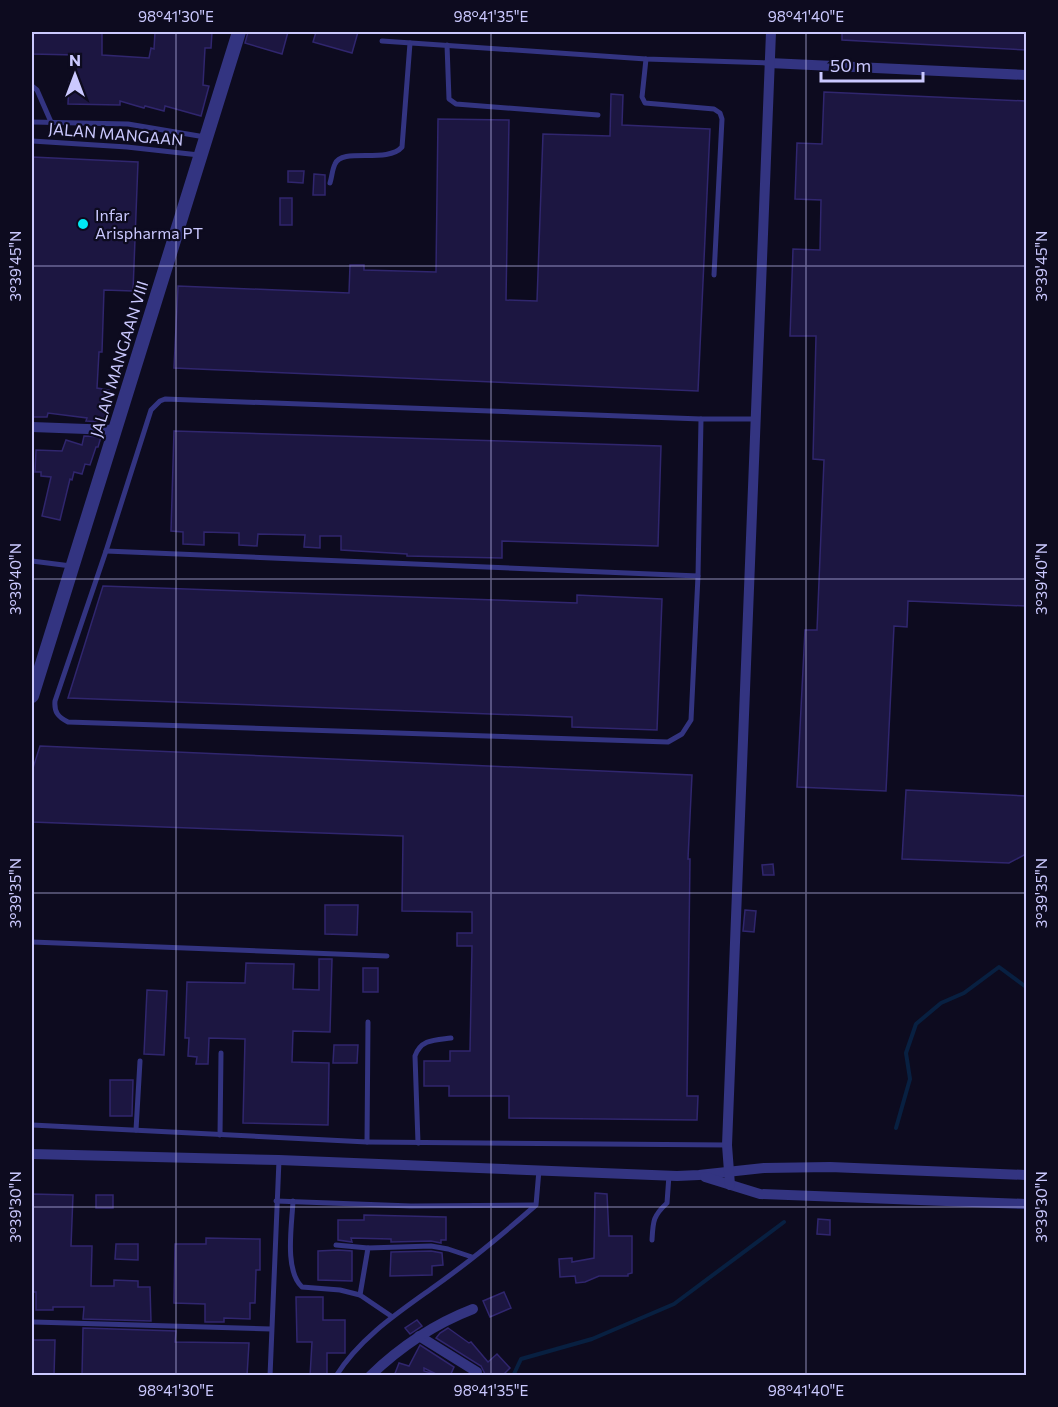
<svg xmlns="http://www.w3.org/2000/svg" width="1058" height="1407" viewBox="0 0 1058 1407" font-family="Commissioner,sans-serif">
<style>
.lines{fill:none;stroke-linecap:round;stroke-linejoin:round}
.stream{stroke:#082041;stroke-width:4}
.building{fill:#1c1641;stroke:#30266e;stroke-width:1.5}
.service{stroke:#333481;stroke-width:5}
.minor{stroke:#333481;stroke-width:10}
.tertiary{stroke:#333481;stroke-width:14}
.ticks{fill:none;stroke:#cbc9ff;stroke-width:1.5;stroke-opacity:0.45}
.poi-dot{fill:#00eaf4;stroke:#0d0b1f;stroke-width:2}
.labels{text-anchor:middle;stroke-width:4.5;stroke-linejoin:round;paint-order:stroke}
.street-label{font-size:16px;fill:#cbc9ff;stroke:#0d0b1f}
.poi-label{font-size:16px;fill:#cbc9ff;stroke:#0d0b1f;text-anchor:start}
.neatline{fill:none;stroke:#cbc9ff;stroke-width:2}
.ticks-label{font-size:15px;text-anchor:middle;fill:#cbc9ff}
</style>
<rect width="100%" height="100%" fill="#0d0b1f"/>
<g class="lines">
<g class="stream">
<polyline points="896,1128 910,1079 906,1053 916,1024 941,1003 964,993 999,967 1026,987"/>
<polyline points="513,1376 521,1359 592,1339 674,1304 784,1222"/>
</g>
</g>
<g class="building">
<polygon points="32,32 102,32 102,55 149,58 151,48 154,49 155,32 212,32 211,48 205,48 203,85 209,86 201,116 165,106 164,111 145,106 144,108 120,101 120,105 68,104 69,82 74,82 75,55 32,54"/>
<polygon points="248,32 288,32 282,54 245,43"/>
<polygon points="316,32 358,32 352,53 313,42"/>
<polygon points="842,32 1026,32 1026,50 842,40"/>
<polygon points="824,92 1026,101 1026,606 908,601 907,627 894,626 886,791 797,787 805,630 817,630 824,460 813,459 816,336 790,336 793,249 820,250 821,200 795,199 797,143 822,144"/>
<polygon points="611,94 623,95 622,125 710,129 698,391 174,368 178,286 349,293 350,265 364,265 364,270 436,272 438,119 509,120 506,300 537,301 543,134 610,136"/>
<polygon points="32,157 138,162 133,291 104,290 102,352 99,352 97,388 109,390 104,422 86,421 87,418 48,413 47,417 32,417"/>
<polygon points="288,171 304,171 303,183 288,182"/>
<polygon points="314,174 325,175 325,195 313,195"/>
<rect x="280" y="198" width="12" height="27"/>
<polygon points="174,431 661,446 658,546 502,541 502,558 407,556 407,554 341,550 341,536 320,536 320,548 304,547 305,535 258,534 257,546 239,545 239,533 204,532 204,545 183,544 183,532 171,531"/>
<polygon points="84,436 101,437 98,447 96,447 90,465 85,464 82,474 74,472 72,480 70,479 60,520 42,516 51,477 41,476 41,472 35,472 36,450 62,451 66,440 82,445"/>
<polygon points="103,586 577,603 577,595 662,599 657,730 572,727 572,717 68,698"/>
<polygon points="40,746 692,775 688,859 690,859 687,1096 698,1096 697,1120 509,1118 509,1096 449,1096 449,1086 424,1086 424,1061 450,1061 450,1051 470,1051 472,946 457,946 457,933 472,933 472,912 402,911 403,836 32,822 32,771"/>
<polygon points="906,790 1026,796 1026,854 1009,863 902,859"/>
<polygon points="773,864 774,875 763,875 762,865"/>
<polygon points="325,905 358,905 357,935 325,934"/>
<polygon points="745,910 756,911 754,932 743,931"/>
<polygon points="319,959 332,959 330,1032 293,1031 292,1062 329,1063 328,1125 243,1123 245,1039 209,1038 208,1064 196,1064 197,1057 188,1056 189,1038 185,1038 187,982 245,983 246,963 294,964 293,989 319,990"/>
<rect x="363" y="968" width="15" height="24"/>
<polygon points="147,990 167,991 164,1055 144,1054"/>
<polygon points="334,1045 358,1045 357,1063 333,1063"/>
<polygon points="110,1080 133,1080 132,1116 110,1116"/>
<polygon points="595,1193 607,1194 609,1236 632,1236 632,1273 628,1274 628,1276 599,1276 585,1282 576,1283 575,1276 560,1277 559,1259 572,1258 572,1262 594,1258"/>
<polygon points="32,1194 73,1195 71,1246 92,1246 91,1286 114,1286 114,1280 138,1281 138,1287 150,1287 151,1321 83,1319 84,1307 53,1307 53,1310 36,1310 36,1292 32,1292"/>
<rect x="96" y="1195" width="17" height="13"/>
<polygon points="364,1215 446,1217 446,1240 441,1240 441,1243 431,1241 391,1242 391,1239 351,1238 352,1242 338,1240 338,1220 364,1220"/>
<polygon points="818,1219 830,1220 830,1235 817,1234"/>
<polygon points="206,1238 260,1239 260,1270 256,1270 255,1303 250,1303 250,1319 224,1318 224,1322 205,1322 205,1304 174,1303 175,1244 206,1244"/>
<polygon points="116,1244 138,1244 138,1260 115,1259"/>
<polygon points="338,1250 352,1251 352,1281 318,1280 318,1251"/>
<polygon points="431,1251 442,1253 443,1265 432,1266 432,1275 390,1276 391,1252"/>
<polygon points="504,1292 511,1308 490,1317 483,1301"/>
<polygon points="296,1297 323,1297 323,1320 345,1320 345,1353 327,1353 327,1376 310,1376 312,1342 297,1342"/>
<polygon points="417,1320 422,1326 410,1334 405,1328"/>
<polygon points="83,1328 176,1331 175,1342 249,1343 247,1376 82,1376"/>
<polygon points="448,1328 469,1343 471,1342 488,1362 497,1354 510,1368 502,1376 486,1376 481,1366 436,1338 440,1333"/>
<polygon points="32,1340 55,1340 54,1376 32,1376"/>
<polygon points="420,1345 454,1367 450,1376 440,1376 424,1368 424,1371 431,1373 430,1376 394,1376 399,1363 409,1366"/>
</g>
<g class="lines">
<g class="service">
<polyline points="382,41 646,59 769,63"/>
<polyline points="447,45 449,99 456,104 598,115"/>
<polyline points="646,59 642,97 645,103 714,109 720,113 722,119 714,275"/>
<polyline points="32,86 37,90 51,122"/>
<polyline points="32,122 128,124 205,137"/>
<polyline points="32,141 127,147 199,155"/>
<path d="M330,183C332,177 332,170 335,164C342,147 387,164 402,147L410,43"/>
<polyline points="106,551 698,576 701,419"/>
<polyline points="32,561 71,566"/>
<path d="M698,576L691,720L682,734L668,742L68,722C58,717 54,712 55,701L106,551L151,410L160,401L165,399L701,419H755"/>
<polyline points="32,942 387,956"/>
<polyline points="32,1125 367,1142 368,1022"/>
<polyline points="136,1130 140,1061"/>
<polyline points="220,1135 221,1053"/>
<polyline points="367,1142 727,1145"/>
<path d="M418,1143L415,1056C421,1039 435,1040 451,1038"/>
<polyline points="276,1201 411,1206 535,1205"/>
<path d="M293,1201C292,1225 284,1270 302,1287L340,1290L360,1295L391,1316"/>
<path d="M652,1240C653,1221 653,1216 667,1203L669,1175"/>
<polyline points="336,1245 368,1248"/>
<polyline points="360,1295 368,1248 431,1246 448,1249 472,1257"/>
<polyline points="34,1322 271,1329"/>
<polyline points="270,1376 279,1160"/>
<path d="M336,1376C359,1339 396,1314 431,1289C468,1263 503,1234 536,1205L539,1170"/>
</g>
<g class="minor">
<polyline points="769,63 1026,75"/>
<polyline points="32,427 114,430"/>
<polyline points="32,1154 279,1160 677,1176 699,1175 764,1168 830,1167 1026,1175"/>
<polyline points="705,1177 760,1194 1026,1204"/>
<polyline points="730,1185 727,1145 771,32"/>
<polyline points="419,1336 477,1372"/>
<path d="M370,1376C400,1347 434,1324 473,1309"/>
</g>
<polyline class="tertiary" points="32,696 239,32"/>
</g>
<path class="ticks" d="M176,32V1376M491,32V1376M806,32V1376M32,266H1026M32,579H1026M32,893H1026M32,1207H1026"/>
<circle class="poi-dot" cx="83" cy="224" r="6"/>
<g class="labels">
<g class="street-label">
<text transform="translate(116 134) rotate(5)" y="6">JALAN MANGAAN</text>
<text transform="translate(119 359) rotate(-73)" y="6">JALAN MANGAAN VIII</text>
</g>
<g class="poi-label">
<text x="95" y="221">Infar<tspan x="95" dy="18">Arispharma PT</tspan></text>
</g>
</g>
<rect width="1058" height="1407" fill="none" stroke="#0d0b1f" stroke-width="66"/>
<g transform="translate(75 75)" stroke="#0d0b1f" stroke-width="4.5" paint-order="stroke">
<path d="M0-4.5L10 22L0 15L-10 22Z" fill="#cbc9ff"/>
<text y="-9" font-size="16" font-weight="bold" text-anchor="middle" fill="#cbc9ff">N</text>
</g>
<path d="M821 72v9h102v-9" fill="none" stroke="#cbc9ff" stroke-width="3"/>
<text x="830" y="72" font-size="18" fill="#cbc9ff" stroke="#0d0b1f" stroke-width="4.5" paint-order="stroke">50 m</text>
<rect x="33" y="33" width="992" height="1341" class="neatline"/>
<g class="ticks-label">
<text x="176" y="22">98°41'30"E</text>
<text x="491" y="22">98°41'35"E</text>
<text x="806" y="22">98°41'40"E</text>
<text transform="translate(16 266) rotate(-90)" y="5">3°39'45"N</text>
<text transform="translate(1042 266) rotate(-90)" y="5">3°39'45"N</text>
<text transform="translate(16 579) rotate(-90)" y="5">3°39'40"N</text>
<text transform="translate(1042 579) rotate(-90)" y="5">3°39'40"N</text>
<text transform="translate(16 893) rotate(-90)" y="5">3°39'35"N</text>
<text transform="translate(1042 893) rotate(-90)" y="5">3°39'35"N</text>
<text transform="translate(16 1207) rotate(-90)" y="5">3°39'30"N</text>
<text transform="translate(1042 1207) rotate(-90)" y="5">3°39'30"N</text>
<text x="176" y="1396">98°41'30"E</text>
<text x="491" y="1396">98°41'35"E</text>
<text x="806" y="1396">98°41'40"E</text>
</g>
</svg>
